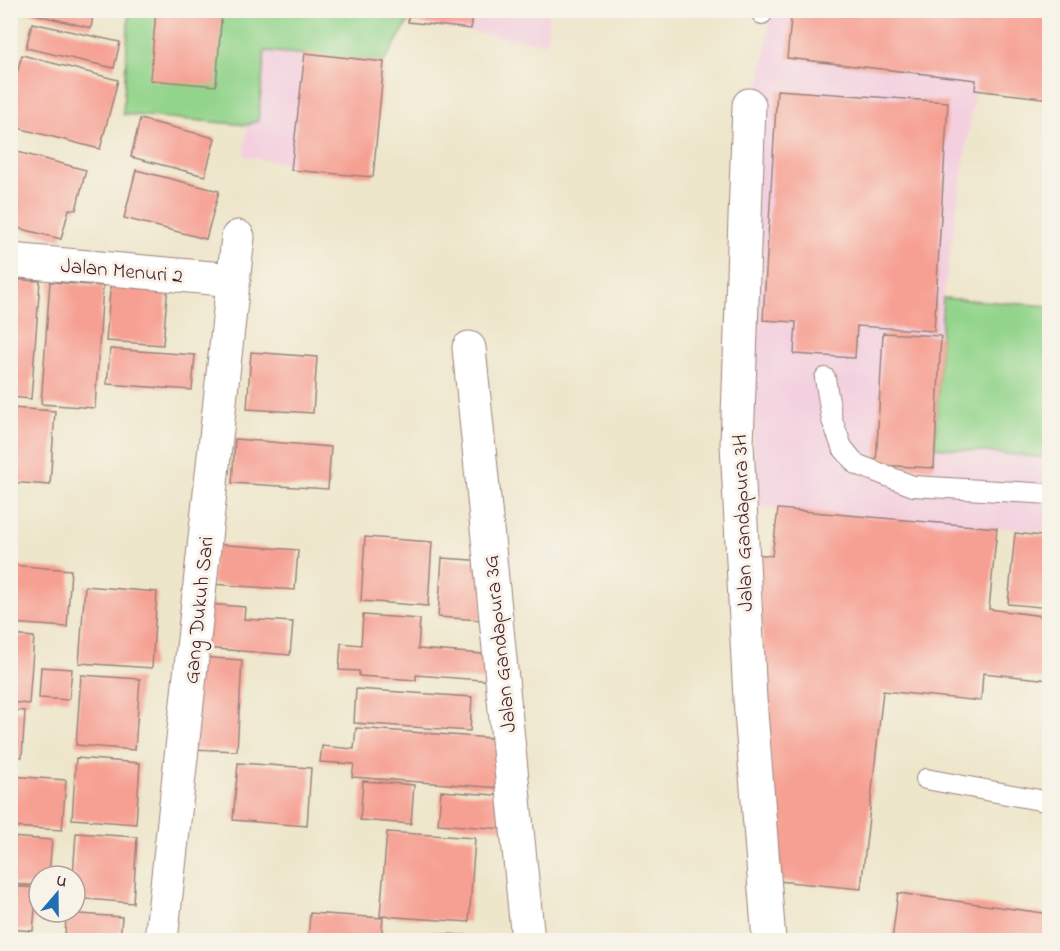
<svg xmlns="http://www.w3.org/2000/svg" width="1060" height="951" viewBox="0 0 1060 951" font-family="'Indie Flower',sans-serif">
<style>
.built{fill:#f3cfdf}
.green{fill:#93d48b;stroke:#6e7a5b;stroke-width:1.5}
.building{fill:#f6a093}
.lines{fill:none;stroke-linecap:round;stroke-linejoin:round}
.lane-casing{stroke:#9c827b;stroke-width:22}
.street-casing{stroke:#9c827b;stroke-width:35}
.lane{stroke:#fff;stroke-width:20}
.street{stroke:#fff;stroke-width:33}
.labels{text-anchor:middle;stroke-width:6;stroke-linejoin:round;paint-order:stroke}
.street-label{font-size:21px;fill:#4a1f2b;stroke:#f7f3e8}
</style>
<rect width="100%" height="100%" fill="#f7f3e8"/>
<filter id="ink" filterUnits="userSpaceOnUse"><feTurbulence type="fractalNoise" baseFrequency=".0167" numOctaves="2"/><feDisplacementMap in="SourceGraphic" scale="12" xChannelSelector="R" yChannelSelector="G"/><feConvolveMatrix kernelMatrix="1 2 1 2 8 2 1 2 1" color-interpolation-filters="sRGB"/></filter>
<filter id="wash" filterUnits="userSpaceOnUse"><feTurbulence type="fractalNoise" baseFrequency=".008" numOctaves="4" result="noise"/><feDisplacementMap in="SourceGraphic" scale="24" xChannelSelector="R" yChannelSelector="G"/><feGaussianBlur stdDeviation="1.35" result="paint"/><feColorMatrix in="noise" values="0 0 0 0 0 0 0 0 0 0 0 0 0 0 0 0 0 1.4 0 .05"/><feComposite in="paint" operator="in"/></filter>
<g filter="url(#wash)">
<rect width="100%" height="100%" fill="#eee6cb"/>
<g class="built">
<polygon points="129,11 549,11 547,44 408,22 384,62 373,177 291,170 290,164 244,156 247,125 123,114"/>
<polygon points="771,11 984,11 975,90 943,298 935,447 1049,458 1049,532 752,507 759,93"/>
</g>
<g class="green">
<polygon points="129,11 409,11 408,22 384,62 265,51 258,121 247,125 123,114"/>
<polygon points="943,298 1049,306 1049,458 935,447"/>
</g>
<g id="blocks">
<g class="building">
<polygon points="17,10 94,10 91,28"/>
<polygon points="156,10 222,10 216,86 150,80"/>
<polygon points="409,10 474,10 471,29 408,22"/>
<polygon points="792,10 1050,10 1050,99 975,90 976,80 787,58"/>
<polygon points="32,23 120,42 114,68 26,48"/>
<polygon points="305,53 384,62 373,177 291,170"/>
<polygon points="22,55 118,80 100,149 10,126 10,97"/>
<polygon points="777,90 948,102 934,331 857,326 855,358 794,354 796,322 763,320"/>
<polygon points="140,119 215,138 205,176 131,157"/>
<polygon points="10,150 86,170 76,210 69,209 61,239 10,226 10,204 13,194 10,193"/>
<polygon points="136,170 219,191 206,239 124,218"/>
<polygon points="10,279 40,281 31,399 10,397"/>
<polygon points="111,279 168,283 163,345 106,341"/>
<polygon points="50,282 103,286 95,408 41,404"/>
<polygon points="883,333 941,336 934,468 876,465"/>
<polygon points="110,349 195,355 192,390 107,384"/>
<polygon points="251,352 317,357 313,413 247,409"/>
<polygon points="10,408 55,411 50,485 10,482"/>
<polygon points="235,439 331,447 328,489 232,483"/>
<polygon points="778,509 997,528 989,609 1050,617 1050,680 983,673 981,701 883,691 861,889 778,881 757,554 772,556"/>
<polygon points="1015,533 1050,537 1050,608 1008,604"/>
<polygon points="365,537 432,542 428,606 361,601"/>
<polygon points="215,544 298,550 295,590 212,584"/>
<polygon points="442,558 486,561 481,620 438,617"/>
<polygon points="10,565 71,570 67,627 10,623"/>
<polygon points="85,586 157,592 152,668 79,663"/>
<polygon points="207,604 245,607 244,619 293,622 290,655 203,648"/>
<polygon points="363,615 420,619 418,649 496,655 494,681 416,675 416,680 359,676 359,671 339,670 341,643 361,645"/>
<polygon points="10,635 34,637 29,704 10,702"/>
<polygon points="198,657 242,660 237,751 192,749"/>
<polygon points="41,667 72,669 69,700 39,698"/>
<polygon points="81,675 140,679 135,750 76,745"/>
<polygon points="356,689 472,697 470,731 354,723"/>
<polygon points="10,710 25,711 22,757 10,756"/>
<polygon points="356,728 504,739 501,788 352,777 354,764 320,762 322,746 354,749"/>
<polygon points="76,758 140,763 136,824 72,819"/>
<polygon points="238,763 311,768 307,826 233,820"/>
<polygon points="10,776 66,780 62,830 10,827"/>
<polygon points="363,781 414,785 411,824 360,820"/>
<polygon points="441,791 508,796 505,829 438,824"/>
<polygon points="387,832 475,838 469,922 380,916"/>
<polygon points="76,833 137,837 133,903 75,898 75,876 73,876"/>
<polygon points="10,837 52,840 49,876 39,876 39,886 10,884"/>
<polygon points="10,886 37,888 33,931 10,929"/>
<polygon points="898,893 1050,914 1050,940 892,940"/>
<polygon points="66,913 122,917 120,940 65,940"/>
<polygon points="310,913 383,918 381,940 308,940"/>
<polygon points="433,933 503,938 503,940 433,940"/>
</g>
</g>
</g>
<g filter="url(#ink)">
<use href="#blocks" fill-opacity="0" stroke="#9c827b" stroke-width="1.5"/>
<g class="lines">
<g class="lane-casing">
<g id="lane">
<polyline points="762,14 762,10"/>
<polyline points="825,378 832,420 842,447 856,464 913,486 1050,494"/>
<polyline points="926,779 1050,802"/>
</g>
</g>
<g class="street-casing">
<g id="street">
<polyline points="749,105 737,444 750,699 769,940"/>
<polyline points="10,260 234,280"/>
<polyline points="469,348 528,940"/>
<polyline points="161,940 238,237"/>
</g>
</g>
<use href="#lane" class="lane"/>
<use href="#street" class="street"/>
</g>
</g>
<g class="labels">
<g class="street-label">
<text transform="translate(122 270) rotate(5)" y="7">Jalan Menuri 2</text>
<text transform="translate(742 523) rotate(-92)" y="7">Jalan Gandapura 3H</text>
<text transform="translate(198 610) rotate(-84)" y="7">Gang Dukuh Sari</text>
<text transform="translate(499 644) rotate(-96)" y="7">Jalan Gandapura 3G</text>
</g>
</g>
<rect width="1060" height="951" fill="none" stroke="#f7f3e8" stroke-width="36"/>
<g transform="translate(57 894) rotate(20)"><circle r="28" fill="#f7f3e8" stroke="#b29e9c" stroke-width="1.5"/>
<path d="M0-4.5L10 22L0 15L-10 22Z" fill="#1f6fb2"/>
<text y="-9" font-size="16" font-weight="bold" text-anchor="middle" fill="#4a1f2b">U</text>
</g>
</svg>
